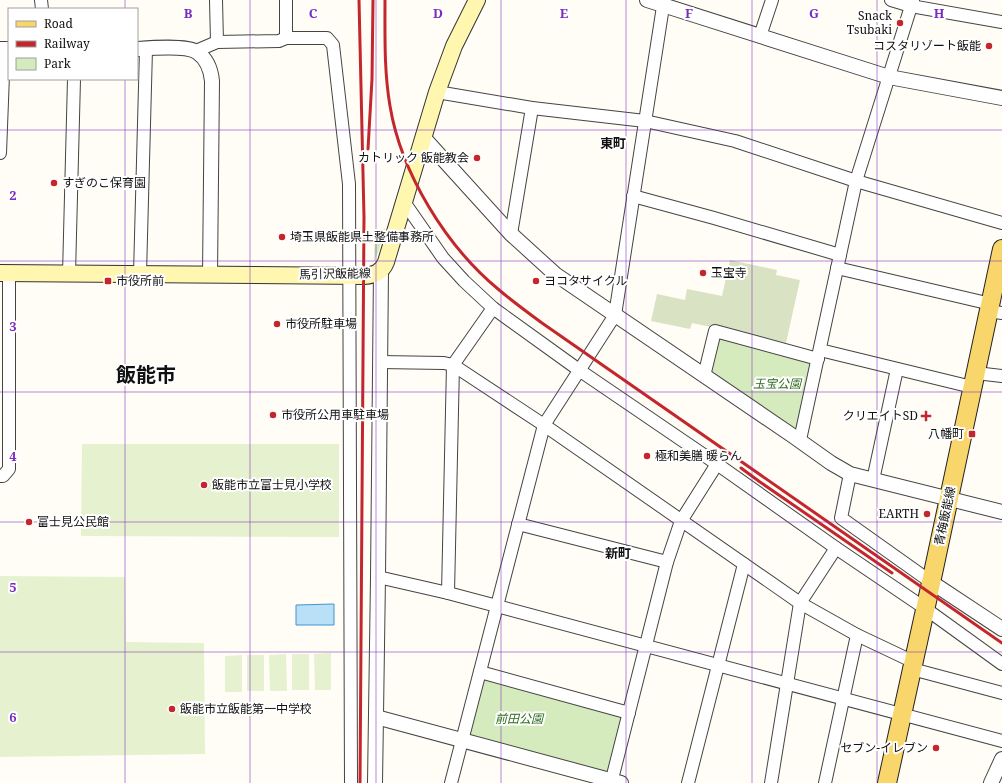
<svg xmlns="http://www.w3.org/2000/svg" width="1002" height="783" viewBox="0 0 1002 783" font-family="'Noto Serif','Noto Sans JP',serif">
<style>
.green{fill:#d5ebbd}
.cemetery{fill:#d9e3c4}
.pitch{fill:#e6f2cf}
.water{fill:#b9e0f7;stroke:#3f96cf}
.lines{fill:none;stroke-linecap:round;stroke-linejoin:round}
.minor-casing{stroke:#444;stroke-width:14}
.tertiary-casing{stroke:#444;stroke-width:16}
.secondary-casing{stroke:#333;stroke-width:18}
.primary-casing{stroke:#222;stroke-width:20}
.minor{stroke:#fff;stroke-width:12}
.tertiary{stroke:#fff;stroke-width:14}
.secondary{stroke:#fff6b0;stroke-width:16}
.primary{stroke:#f9d66b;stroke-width:18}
.rail{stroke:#c4262e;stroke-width:3}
.grid{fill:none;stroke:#7b2cbf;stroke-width:1;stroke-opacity:0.55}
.poi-dot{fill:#c4262e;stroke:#fff;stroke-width:1.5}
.labels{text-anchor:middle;stroke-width:4;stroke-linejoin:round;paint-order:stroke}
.poi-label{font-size:12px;fill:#111;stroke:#fff;text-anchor:start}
.street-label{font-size:12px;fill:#111;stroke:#fff}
.park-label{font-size:12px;font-style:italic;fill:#2f6b1f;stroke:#fff}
.neighbourhood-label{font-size:13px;font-weight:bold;fill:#111;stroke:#fff}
.town-label{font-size:20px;font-weight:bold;fill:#111;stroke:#fff}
.grid-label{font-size:13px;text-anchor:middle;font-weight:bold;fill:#7b2cbf;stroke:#fff;stroke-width:4;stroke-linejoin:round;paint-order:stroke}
</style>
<rect width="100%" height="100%" fill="#fffdf5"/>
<g class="green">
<polygon points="375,229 385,229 379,250 374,262"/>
<polygon points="715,331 818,359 801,433 704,376"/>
<polygon points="480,672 629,713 611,780 462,740"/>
</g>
<polygon class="cemetery" points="730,260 777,270 776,275 800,280 786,343 692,323 690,329 651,321 657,294 685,300 687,289 722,296"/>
<g class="pitch">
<polygon points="82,444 339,444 339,537 81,536"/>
<polygon points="0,576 125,577 126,642 204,643 205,754 0,757"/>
<polygon points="331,653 331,690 315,690 314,654"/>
<polygon points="286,654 287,691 270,691 269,655"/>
<rect x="292" y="654" width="17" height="36"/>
<polygon points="242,655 242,692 225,692 225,656"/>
<rect x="247" y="655" width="17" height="36"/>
</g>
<polygon class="water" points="334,604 334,625 296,625 296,605"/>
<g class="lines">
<g class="minor-casing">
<g id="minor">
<polyline points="41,0 42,9"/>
<polyline points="216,0 217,42"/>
<polyline points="286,0 286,38 327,38 333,45 349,184 351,783"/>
<polyline points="891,0 911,6 1002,22"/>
<polyline points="760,36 772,0"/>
<polyline points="196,51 217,42 279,41 286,38"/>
<polyline points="437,92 532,108 645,121 735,141 856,181 1002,223"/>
<polyline points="0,153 4,49"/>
<polyline points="633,196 714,218 840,255"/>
<polyline points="404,202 443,258 464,281 493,308 579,370 717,464 836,548 926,609 1002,664"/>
<polyline points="511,234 532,108"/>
<polyline points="837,268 991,304"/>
<polyline points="69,274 74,79"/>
<polyline points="140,274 146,49"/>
<polyline points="989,311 1002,313"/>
<polyline points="820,350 972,387"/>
<polyline points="380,362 444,363 453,365 544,425 800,603 857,635 914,662"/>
<polyline points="976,373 1002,376"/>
<polyline points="704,376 715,331 818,359"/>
<polyline points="800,440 856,181 913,0"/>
<polyline points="850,474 841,518 931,582"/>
<polyline points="0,476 3,476 9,469 9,274"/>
<polyline points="873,480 897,369"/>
<polyline points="518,524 667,562"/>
<polyline points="378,577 448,593 1002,741"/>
<polyline points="448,593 453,365 493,308"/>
<polyline points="912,669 1002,693"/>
<polyline points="480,672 629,713"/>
<polyline points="451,783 544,425 615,315 664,0"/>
<polyline points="611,783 667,562 681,521 717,464"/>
<polyline points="688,783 744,564"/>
<polyline points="771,783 800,603 836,548"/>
<polyline points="825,783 857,635"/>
</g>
</g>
<g class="tertiary-casing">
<g id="tertiary">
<polyline points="647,0 889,77 1002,98"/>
<polyline points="0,49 9,49"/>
<path d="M137,49C150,48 186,45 197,52C207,59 211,70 212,81L210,275"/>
<polyline points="423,137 511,234 555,274 793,436 831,463 850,474 1002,512"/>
<polyline points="931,582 1002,629"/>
<polyline points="376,717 621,783"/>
<polyline points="375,783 378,577 381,270"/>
<polyline points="991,783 1002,759"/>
</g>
</g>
<g class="secondary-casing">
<path id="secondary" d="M0,273L364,276C375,275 382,272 386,262L437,92L454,46L477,0"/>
</g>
<g class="primary-casing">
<polyline id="primary" points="887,783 929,592 1002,249"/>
</g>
<use href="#minor" class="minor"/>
<use href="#tertiary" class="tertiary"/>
<use href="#secondary" class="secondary"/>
<use href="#primary" class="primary"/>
<g class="rail">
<polyline points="359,0 364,217 360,783"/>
<path d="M385,0C385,36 384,71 390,106C401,173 446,246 498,289C512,301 527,312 542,323L1002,643"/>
<polyline points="368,149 372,79 373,0"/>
<polyline points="741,468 760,482 892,573"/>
</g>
</g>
<path class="grid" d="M125,0V9M250,0V783M376,0V783M501,0V783M626,0V783M752,0V783M877,0V783M125,79V783M0,130H1002M0,261H1002M0,392H1002M0,522H1002M0,652H1002"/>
<g class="poi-dot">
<circle cx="900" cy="23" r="4"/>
<circle cx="989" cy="46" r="4"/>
<circle cx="477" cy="158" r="4"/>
<circle cx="54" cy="183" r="4"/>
<circle cx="282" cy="237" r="4"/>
<circle cx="703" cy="273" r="4"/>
<rect x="104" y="277" width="8" height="8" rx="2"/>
<circle cx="536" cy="281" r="4"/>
<circle cx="277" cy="324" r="4"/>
<circle cx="273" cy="415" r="4"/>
<path d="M924 410h4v4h4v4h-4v4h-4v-4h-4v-4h4z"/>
<rect x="968" y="430" width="8" height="8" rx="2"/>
<circle cx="647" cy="456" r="4"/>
<circle cx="204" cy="485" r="4"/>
<circle cx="927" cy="514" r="4"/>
<circle cx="29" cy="522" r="4"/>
<circle cx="172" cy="709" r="4"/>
<circle cx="936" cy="748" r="4"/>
</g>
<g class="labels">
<g class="poi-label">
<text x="892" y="20" text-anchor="end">Snack<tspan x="892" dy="14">Tsubaki</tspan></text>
<text x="981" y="50" text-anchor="end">コスタリゾート飯能</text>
<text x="469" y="162" text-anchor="end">カトリック 飯能教会</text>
<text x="62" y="187">すぎのこ保育園</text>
<text x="290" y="241">埼玉県飯能県土整備事務所</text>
<text x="711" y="277">玉宝寺</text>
<text x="116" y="285">市役所前</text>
<text x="544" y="285">ヨコタサイクル</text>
<text x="285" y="328">市役所駐車場</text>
<text x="281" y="419">市役所公用車駐車場</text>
<text x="918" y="420" text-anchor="end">クリエイトSD</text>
<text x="964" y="438" text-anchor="end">八幡町</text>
<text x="655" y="460">極和美膳 暖らん</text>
<text x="212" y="489">飯能市立富士見小学校</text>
<text x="919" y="518" text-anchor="end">EARTH</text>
<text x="37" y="526">富士見公民館</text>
<text x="180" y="713">飯能市立飯能第一中学校</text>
<text x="928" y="752" text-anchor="end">セブン-イレブン</text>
</g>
<g class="street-label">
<text transform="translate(335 274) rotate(-1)" y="4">馬引沢飯能線</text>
<text transform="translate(945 516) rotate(-78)" y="4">青梅飯能線</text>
</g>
<g class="park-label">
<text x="777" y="388">玉宝公園</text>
<text x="519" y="723">前田公園</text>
</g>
<g class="neighbourhood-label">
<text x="613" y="148">東町</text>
<text x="618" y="558">新町</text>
</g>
<g class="town-label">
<text x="146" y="382">飯能市</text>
</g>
</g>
<g class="grid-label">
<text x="188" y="18">B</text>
<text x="313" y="18">C</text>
<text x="438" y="18">D</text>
<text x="564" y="18">E</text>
<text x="689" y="18">F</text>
<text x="814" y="18">G</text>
<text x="939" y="18">H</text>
<text x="13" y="200">2</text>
<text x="13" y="331">3</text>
<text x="13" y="461">4</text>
<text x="13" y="592">5</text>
<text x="13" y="722">6</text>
</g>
<rect x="8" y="8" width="130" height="72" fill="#ffffff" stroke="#a0a0a0"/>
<rect x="16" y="21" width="20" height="6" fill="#f9d66b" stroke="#a0a0a0"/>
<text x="44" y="28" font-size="12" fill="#111111">Road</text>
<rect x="16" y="41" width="20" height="6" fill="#c4262e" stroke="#a0a0a0"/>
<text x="44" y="48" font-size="12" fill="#111111">Railway</text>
<rect x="16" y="58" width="20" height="12" fill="#d5ebbd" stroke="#a0a0a0"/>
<text x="44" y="68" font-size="12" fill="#111111">Park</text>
</svg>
